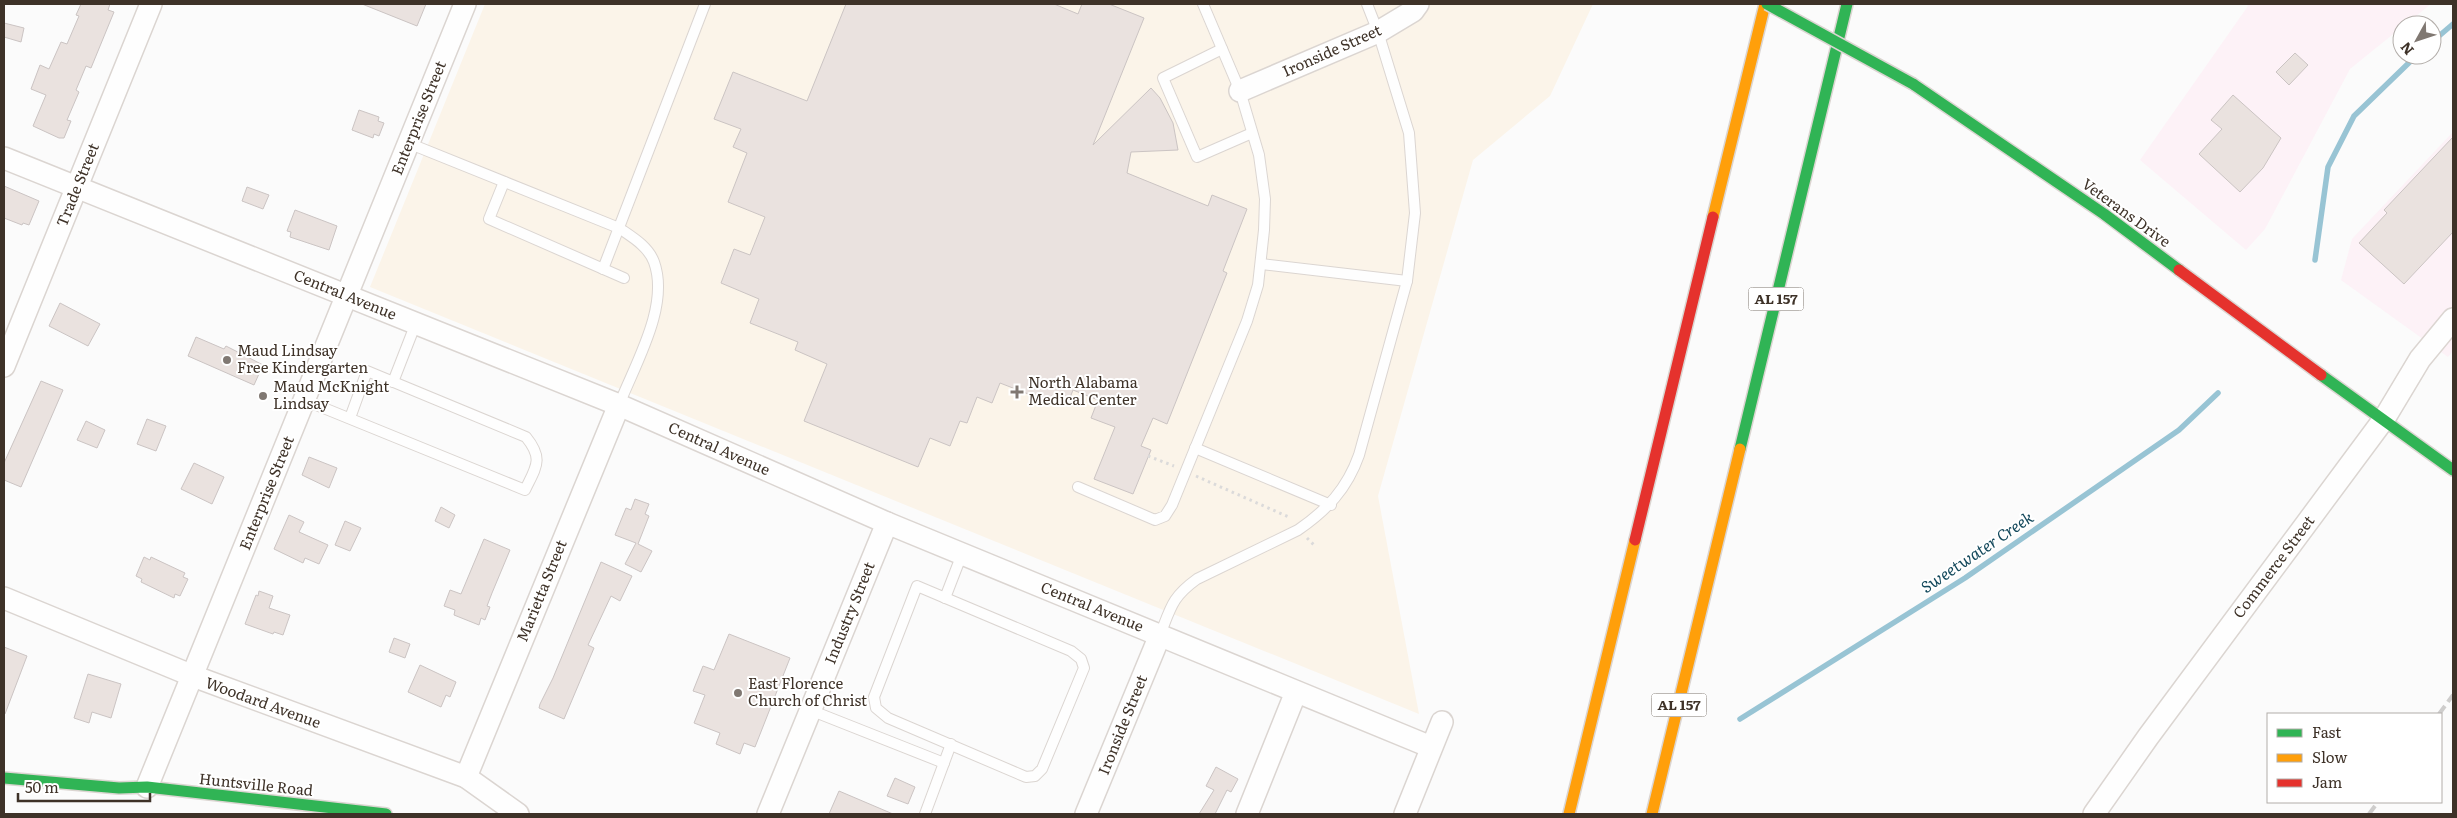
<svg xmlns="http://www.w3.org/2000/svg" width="2457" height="818" viewBox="0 0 2457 818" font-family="Literata,serif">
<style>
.industrial{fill:#fdf2f7}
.medical{fill:#fbf4e9}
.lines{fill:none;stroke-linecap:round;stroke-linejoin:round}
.stream{stroke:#98c4d4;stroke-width:5.5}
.building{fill:#eae2df;stroke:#cbc4c3}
.lane-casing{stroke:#dbd5d1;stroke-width:12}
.street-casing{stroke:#dbd5d1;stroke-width:24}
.fast-casing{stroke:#dbd5d1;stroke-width:14}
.slow-casing{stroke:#dbd5d1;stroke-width:14}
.jam-casing{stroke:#dbd5d1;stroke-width:14}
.path{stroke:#dbdada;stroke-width:3;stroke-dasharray:2.5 4;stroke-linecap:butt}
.lane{stroke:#fefefe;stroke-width:10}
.street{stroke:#fefefe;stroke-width:21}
.fast{stroke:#30b455;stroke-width:11}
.slow{stroke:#ff9f0a;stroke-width:11}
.jam{stroke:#e5322d;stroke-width:11}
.rail{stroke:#cecdcc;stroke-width:4;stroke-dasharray:10 5;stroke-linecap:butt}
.fast-bridge-casing{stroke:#dbd5d1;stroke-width:14;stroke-linecap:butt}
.fast-bridge{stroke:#30b455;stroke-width:11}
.poi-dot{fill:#807872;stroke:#fff;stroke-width:2}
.labels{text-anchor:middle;stroke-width:4;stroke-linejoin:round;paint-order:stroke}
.shield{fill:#fff;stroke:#787068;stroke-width:1}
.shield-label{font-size:14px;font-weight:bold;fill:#3e3228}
.street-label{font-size:15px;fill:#3e3228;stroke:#fff}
.poi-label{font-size:15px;fill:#3e3228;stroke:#fff;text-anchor:start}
.water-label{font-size:16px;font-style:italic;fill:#13485b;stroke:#fff}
</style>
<rect width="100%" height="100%" fill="#fbfbfb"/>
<g class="industrial">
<polygon points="2246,4 2431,4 2405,25 2402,25 2402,27 2350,69 2265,229 2246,250 2140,160 2248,6"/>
<polygon points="2453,132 2453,351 2448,357 2341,280 2352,239"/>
</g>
<polygon class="medical" points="485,4 1593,4 1550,96 1473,160 1378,496 1419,714 370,287"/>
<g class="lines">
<g class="stream">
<polyline points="2432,42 2453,24"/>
<polyline points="2315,260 2328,167 2354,116 2417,55"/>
<polyline points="1740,719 1965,578 2179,430 2218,393"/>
</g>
</g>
<g class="building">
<polygon points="81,4 110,4 108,10 114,12 91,68 86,66 76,90 79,92 67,120 71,121 64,138 59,138 33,126 46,95 31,89 40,65 49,69 61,42 67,44 79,16 76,15"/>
<polygon points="362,4 426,4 417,26"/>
<polygon points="846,4 1054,4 1078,14 1082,4 1109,4 1144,18 1093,145 1151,88 1160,98 1173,123 1178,150 1131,152 1127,173 1208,206 1212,195 1247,209 1223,271 1227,273 1167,424 1153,418 1141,446 1151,450 1133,494 1094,479 1115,427 1091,418 1098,400 1073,390 1068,403 1051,396 1049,402 1000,383 992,403 977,397 967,423 960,421 950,446 930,438 918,467 804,421 827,364 795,350 798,342 750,323 759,299 721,283 734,249 750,255 765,217 728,202 747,153 733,147 741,129 714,119 733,72 807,101"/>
<polygon points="4,23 24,28 21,42 4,37"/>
<polygon points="2295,53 2308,65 2289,85 2276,72"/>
<polygon points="2233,95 2281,138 2263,168 2240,192 2199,154 2222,129 2211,120"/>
<polygon points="359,110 379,117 378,121 384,123 379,136 374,134 373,138 352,130"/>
<polygon points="2453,137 2453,232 2404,284 2359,243 2387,213 2384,210"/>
<polygon points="4,186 39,201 29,225 23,223 22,225 4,218"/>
<polygon points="247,187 269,195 263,209 242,201"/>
<polygon points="295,210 337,226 329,250 290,237 291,232 287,231"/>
<polygon points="60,303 100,324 88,346 49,326"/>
<polygon points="196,337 224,349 226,346 263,365 254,385 188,356"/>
<polygon points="41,381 63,390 21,487 4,480 4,463"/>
<polygon points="147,419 166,426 156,451 137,444"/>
<polygon points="86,421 105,430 97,448 77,440"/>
<polygon points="309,457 337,468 329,488 302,475"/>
<polygon points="194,463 224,477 212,504 181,489"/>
<polygon points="635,499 649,504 645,514 649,516 638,544 652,551 641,572 625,564 636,543 615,535 626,508 631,510"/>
<polygon points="441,507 455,515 449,528 435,521"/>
<polygon points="289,515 304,522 299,532 328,545 319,564 305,558 303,563 274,549"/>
<polygon points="345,521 361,528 350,551 335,545"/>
<polygon points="484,539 510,550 492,593 487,606 490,607 485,620 481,618 479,625 454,615 455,610 444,606 450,590 461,594"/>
<polygon points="144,557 150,560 151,557 185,573 183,577 188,579 180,596 175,594 174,598 141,582 142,579 136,576"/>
<polygon points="601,562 632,576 620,601 611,596 588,645 594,648 564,719 539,708 540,704 553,678"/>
<polygon points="259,591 273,596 269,608 290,615 283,635 274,632 273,634 245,624 256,595 258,596"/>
<polygon points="729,634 790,658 755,747 744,743 740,754 716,744 720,733 694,723 705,695 693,691 703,666 714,670"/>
<polygon points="394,638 410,644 405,658 389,652"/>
<polygon points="4,647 27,656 5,714 4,714"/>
<polygon points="420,665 456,682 450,697 446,695 441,707 408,692"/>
<polygon points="88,674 121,684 111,718 92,712 89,723 74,718"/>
<polygon points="1216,767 1238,779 1231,792 1227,790 1215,814 1199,814 1214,790 1206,786"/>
<polygon points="895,778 915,787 908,804 887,796"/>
<polygon points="839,791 893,814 829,814"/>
</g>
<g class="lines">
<g class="lane-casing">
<g id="lane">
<polyline points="1222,49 1163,78 1197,157 1252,133"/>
<path d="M408,143L619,228C632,237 648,246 654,262C670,306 635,364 619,405"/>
<polyline points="504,182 489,219 624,278"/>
<polyline points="1261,264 1407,281"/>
<polyline points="603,269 705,4"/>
<polyline points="393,382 416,323"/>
<path d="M304,400L525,490C536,467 544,459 526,437L367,371L350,418"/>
<polyline points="1195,448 1331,505"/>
<polyline points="1078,487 1155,520 1165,516 1172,505 1247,321 1258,285 1264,230 1265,199 1259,155 1240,91 1203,4"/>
<polygon points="917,586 1071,651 1081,659 1084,668 1042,769 1035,776 1026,777 888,718 876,708 874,697"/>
<polyline points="945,598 962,554"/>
<path d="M1160,635C1171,607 1172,597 1197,579L1298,530C1327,510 1347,489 1359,455L1407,281L1415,213L1409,133L1378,32L1367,4"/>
<polyline points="810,710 944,763"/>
<polyline points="925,814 951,744"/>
</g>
</g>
<g class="street-casing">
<g id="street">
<polyline points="1240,91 1378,32 1413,11 1418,4"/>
<polyline points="4,158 619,405 887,523 1431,747"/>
<polyline points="4,366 151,4"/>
<polyline points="4,598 193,676 466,777 518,814"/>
<polyline points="466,777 619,405"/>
<polyline points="147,787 465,4"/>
<polyline points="768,814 887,523"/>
<polyline points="1086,814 1160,635"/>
<polyline points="1247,814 1296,692"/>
<polyline points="1405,814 1442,722"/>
<polyline points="2094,814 2148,737 2384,419 2420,359 2453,319"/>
</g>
</g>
<g class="fast-casing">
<g id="fast">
<polyline points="1913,84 2104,214 2179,270"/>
<polyline points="2321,375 2453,470"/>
<polyline points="1740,449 1847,4"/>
<polyline points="4,778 119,788 147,787 386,814"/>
</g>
</g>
<g class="slow-casing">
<g id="slow">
<polyline points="1713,217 1765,4"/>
<polyline points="1569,814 1635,540"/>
<polyline points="1652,814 1740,449"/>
</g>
</g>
<g class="jam-casing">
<g id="jam">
<polyline points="2179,270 2321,375"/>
<polyline points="1635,540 1713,217"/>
</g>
</g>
<g class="path">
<polyline points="1148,456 1174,466"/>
<polyline points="1196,476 1291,518"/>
<polyline points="1307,538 1314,545"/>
</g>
<use href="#lane" class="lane"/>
<use href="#street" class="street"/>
<use href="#fast" class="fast"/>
<use href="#slow" class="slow"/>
<use href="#jam" class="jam"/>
<g class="rail">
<polyline points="2439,714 2453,695"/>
<polyline points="2369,814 2378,802"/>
</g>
<g class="fast-bridge-casing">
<polyline id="fast-bridge" points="1767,4 1913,84"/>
</g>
<use href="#fast-bridge" class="fast-bridge"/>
</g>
<g class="poi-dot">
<circle cx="227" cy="360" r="5"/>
<path d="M1014.5 384.5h5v5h5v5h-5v5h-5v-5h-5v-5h5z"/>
<circle cx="263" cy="396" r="5"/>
<circle cx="738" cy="693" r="5"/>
</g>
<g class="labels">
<g class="shield">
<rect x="1748.5" y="287.5" width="55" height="23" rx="4"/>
<rect x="1651.5" y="693.5" width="55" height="23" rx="4"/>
</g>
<g class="shield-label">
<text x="1776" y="304">AL 157</text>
<text x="1679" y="710">AL 157</text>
</g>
<g class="street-label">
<text transform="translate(1332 51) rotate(-24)" y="5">Ironside Street</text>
<text transform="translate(419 118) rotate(-68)" y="5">Enterprise Street</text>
<text transform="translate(78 185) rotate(-68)" y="5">Trade Street</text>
<text transform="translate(2126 213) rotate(36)" y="5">Veterans Drive</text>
<text transform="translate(345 295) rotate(22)" y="5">Central Avenue</text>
<text transform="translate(719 449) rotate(24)" y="5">Central Avenue</text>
<text transform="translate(267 493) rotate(-68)" y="5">Enterprise Street</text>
<text transform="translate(2274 567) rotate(-53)" y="5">Commerce Street</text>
<text transform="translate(542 591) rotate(-68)" y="5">Marietta Street</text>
<text transform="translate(1092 607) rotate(22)" y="5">Central Avenue</text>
<text transform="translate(850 613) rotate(-68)" y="5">Industry Street</text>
<text transform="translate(263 703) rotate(20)" y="5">Woodard Avenue</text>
<text transform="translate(1123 725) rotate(-68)" y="5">Ironside Street</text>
<text transform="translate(256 785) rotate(6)" y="5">Huntsville Road</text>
</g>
<g class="poi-label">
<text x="237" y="356">Maud Lindsay<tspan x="237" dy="17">Free Kindergarten</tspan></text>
<text x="1028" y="388">North Alabama<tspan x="1028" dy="17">Medical Center</tspan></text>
<text x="273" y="392">Maud McKnight<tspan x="273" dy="17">Lindsay</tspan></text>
<text x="748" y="689">East Florence<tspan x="748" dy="17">Church of Christ</tspan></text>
</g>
<g class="water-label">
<text transform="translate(1977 552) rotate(-34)" y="6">Sweetwater Creek</text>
</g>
</g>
<rect width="2457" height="818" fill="none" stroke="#3e3228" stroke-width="10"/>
<rect x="2267" y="713" width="175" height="90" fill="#ffffff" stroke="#b2ada9"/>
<rect x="2277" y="729" width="25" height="8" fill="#30b455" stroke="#b2ada9"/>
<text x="2312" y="738" font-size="15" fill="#3e3228">Fast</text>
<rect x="2277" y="754" width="25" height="8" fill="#ff9f0a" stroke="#b2ada9"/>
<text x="2312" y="763" font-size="15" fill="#3e3228">Slow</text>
<rect x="2277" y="779" width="25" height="8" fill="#e5322d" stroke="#b2ada9"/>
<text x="2312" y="788" font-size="15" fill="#3e3228">Jam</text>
<g transform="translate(2417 40) rotate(230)"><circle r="24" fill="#ffffff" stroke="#b2ada9"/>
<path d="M0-4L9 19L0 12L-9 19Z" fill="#807872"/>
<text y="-8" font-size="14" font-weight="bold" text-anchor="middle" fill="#3e3228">N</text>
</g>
<path d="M18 793v8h132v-8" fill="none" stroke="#3e3228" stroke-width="2.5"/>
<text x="25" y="793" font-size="15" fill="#3e3228" stroke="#ffffff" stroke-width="4" paint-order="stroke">50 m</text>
</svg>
